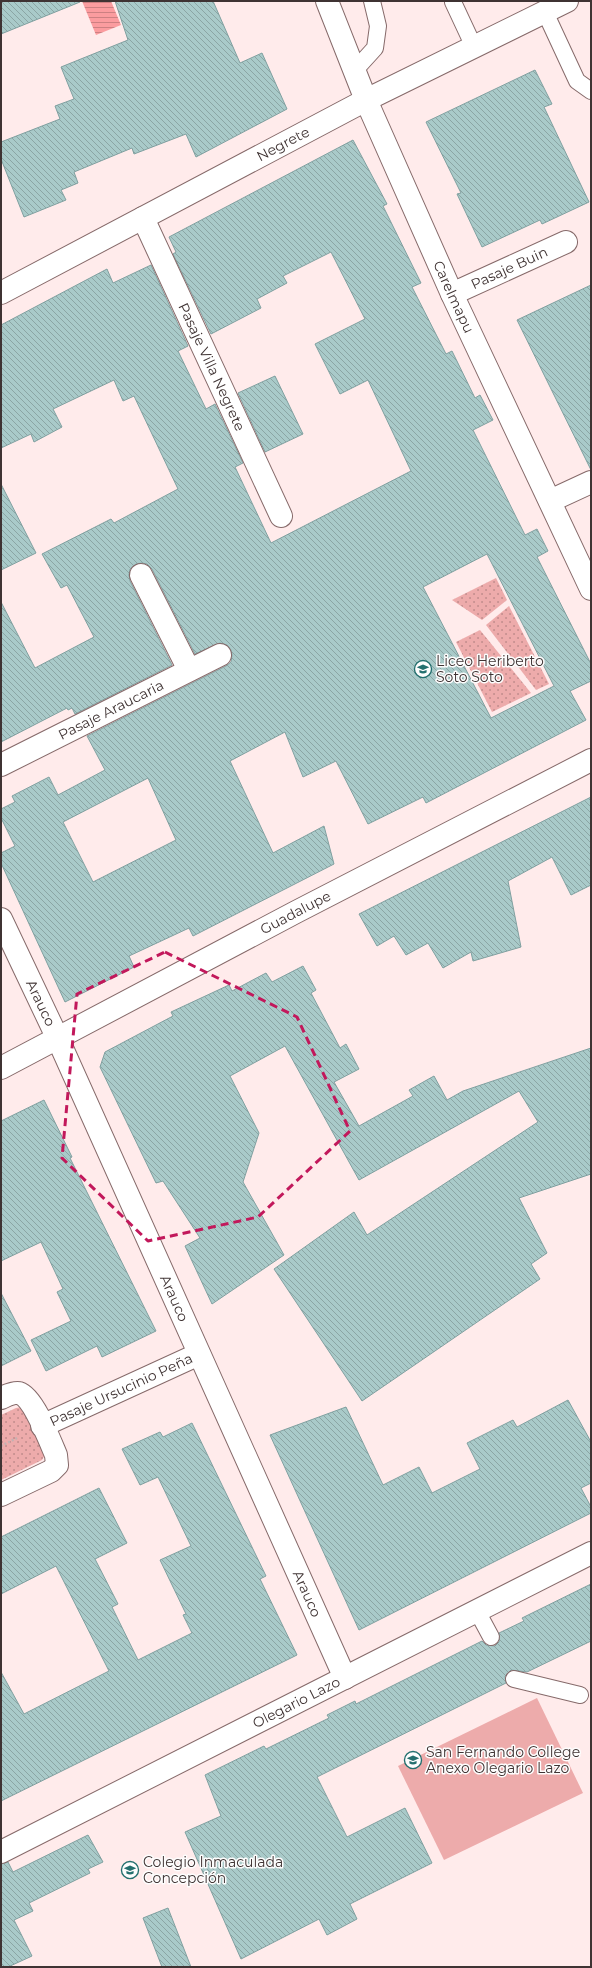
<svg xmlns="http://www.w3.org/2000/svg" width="592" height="1968" viewBox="0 0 592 1968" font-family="Montserrat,sans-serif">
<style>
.green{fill:url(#green-dots)}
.pitch{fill:#edabab}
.water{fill:url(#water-rules)}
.building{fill:url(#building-back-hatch);stroke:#80a0a0;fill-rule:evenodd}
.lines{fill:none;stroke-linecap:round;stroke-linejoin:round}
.lane-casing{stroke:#866a6a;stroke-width:18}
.street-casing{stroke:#866a6a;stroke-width:24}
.secondary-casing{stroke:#866a6a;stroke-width:24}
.path{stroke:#c4b2b2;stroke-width:2.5;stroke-dasharray:2 2;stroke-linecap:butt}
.lane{stroke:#fff;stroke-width:16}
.street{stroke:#fff;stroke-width:22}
.secondary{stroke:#fff;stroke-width:22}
.marked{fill:none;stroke:#c2185b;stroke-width:3;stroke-dasharray:8 5;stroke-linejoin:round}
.labels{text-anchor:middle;stroke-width:3;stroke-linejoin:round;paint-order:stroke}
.street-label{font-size:14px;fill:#3f3333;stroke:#fdfdfd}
.poi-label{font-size:14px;fill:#3f3333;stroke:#fdfdfd;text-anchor:start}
</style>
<defs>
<pattern id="green-dots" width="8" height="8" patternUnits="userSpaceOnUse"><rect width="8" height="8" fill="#edabab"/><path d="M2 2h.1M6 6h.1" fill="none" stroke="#c18c8c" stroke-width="1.8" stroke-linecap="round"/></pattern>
<pattern id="water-rules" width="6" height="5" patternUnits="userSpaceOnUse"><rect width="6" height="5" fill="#fb9c9f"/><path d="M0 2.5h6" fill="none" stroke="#cd8082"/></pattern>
<pattern id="building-back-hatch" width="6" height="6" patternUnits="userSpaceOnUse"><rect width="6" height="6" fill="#a9cac9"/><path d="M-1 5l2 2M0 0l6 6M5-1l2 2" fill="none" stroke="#8ba5a4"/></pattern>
</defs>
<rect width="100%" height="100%" fill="#ffebeb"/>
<g class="green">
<polygon points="496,578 507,600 482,620 452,600"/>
<polygon points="509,606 549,684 536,690 486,625"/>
<polygon points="480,630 531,693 492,712 456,642"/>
<polygon points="21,1407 26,1412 45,1455 42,1460 1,1480 1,1415 16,1408"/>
</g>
<polygon class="pitch" points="537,1698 583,1793 444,1860 398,1766"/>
<polygon class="water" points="82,1 111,1 121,25 96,35"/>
<g class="building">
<polygon points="1,1 80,1 80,2 1,34"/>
<polygon points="115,1 213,1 240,63 262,53 287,109 196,157 186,134 134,154 132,148 74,172 78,183 61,190 66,200 24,217 1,159 1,142 60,119 55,106 74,99 61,67 128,40"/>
<polygon points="535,70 552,104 544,107 589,202 542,224 540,220 482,247 457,194 461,193 426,122"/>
<path d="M353,140L387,204L383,206L421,283L412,287L446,354L452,351L475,398L480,395L493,420L473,430L525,535L537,529L548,551L537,557L591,664V681L570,691L586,720L426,803L423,797L368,824L336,761L303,777L285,732L230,761L273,853L324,826L334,864L193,936L189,928L129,956L134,967L65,1002L1,863V853L15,846L1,818V809L15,802L12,796L49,777L58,795L105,770L87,736L226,666L231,662L232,655L231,650L227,645L220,643L195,654L152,569L147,564L142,563L136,564L130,569L129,575L130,581L172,665L75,714L72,708L68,710L67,708L1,742V602L35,668L94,637L67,585L61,588L42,554L111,519L114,523L178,489L134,396L123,401L114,380L53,409L62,427L34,442L31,434L1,448V325L107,269L113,283L151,265L188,346L178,351L206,409L215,404L243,463L235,467L271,543L411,471L368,380L340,394L315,344L365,319L331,252L283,276L287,283L257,299L261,308L211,334L173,254L176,252L169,237ZM487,554L554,686L491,718L423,587ZM148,778L176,840L93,882L63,822Z"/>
<polygon points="591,285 591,470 517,320"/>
<polygon points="275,376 303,434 265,452 238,393"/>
<polygon points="1,484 36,553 1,570"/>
<polygon points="591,797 591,885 571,895 552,857 508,881 521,947 473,961 471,952 443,968 428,943 406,955 394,936 377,946 359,914"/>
<polygon points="303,966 316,990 311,993 340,1048 346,1044 359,1069 334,1082 359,1126 413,1096 409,1090 434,1076 447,1100 463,1091 591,1048 591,1174 519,1198 547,1253 531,1264 540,1279 362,1401 274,1269 354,1212 367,1235 538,1122 519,1091 359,1180 285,1046 230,1076 259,1133 243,1182 284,1255 212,1304 185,1246 200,1238 163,1181 156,1183 100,1067 105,1052 173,1016 171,1012 229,985 232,991 266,973 272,982"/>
<polygon points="44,1100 72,1157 70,1158 156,1331 102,1357 97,1346 46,1371 31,1340 71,1321 57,1292 63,1289 41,1242 1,1261 1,1121"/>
<polygon points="1,1293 31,1351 1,1366"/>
<polygon points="568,1400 591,1442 591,1483 581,1488 591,1507 591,1513 359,1630 270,1435 346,1407 383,1485 419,1467 432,1493 480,1469 467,1443 513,1420 517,1427"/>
<polygon points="192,1423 266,1576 260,1579 297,1655 1,1801 1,1672 24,1714 109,1671 56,1566 1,1594 1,1537 99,1488 127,1543 95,1559 118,1604 112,1607 138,1660 192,1633 183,1615 186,1614 160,1560 191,1546 158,1477 140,1485 122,1449 160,1432 163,1437"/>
<polygon points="591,1584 591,1641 527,1672 511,1670 505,1676 506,1683 317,1777 347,1837 405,1808 432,1863 350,1904 357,1919 327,1935 319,1919 241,1959 185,1832 221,1816 205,1775 264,1746 266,1749 329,1718 327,1715 355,1701 356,1704 482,1641 486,1645 495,1646 499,1642 499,1633 524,1621 522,1618"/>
<polygon points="88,1835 103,1862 88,1869 90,1873 29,1903 33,1911 14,1920 32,1956 8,1967 1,1967 1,1864 8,1862 13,1872"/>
<polygon points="168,1908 191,1967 162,1967 143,1918"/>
</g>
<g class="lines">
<g class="lane-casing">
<g id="lane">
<polyline points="453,2 474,47"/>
<polyline points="545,12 577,81 591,91"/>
<polyline points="355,70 375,48 378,26 372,1"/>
<polyline points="477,1611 491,1637"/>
<polyline points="514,1679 580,1695"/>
</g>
</g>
<g class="street-casing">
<g id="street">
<path id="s1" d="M327,1L366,100L452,294L591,589"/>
<path id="s2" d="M143,218L281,516"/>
<path id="s3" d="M452,294L566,242"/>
<polyline points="550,501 591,482"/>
<polyline points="141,575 189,670"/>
<path id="s4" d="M1,765L220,655"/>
<path id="s5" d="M1,919L57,1037L345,1678"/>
<path id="s6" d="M1,1068L296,912L591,760"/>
<path d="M1,1398C6,1396 13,1392 19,1393C33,1397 50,1441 56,1455L57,1465L51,1471L1,1495"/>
<path id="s7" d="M42,1426L199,1354"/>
<path id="s8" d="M1,1852L591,1553"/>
</g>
</g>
<g class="secondary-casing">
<g id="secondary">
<path id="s9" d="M1,293L366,100L567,1"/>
</g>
</g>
<polyline class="path" points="1,1446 17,1438"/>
<use href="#lane" class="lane"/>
<use href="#street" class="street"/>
<use href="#secondary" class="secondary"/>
</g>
<path class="marked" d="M165,952L297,1017L350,1131L258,1217L148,1241L62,1158L77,994Z"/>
<defs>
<g id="school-ring" transform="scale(0.9)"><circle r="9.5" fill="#fdfdfd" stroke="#236f6e" stroke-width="1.5"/><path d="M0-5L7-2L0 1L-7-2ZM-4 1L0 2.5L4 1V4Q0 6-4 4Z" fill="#236f6e"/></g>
</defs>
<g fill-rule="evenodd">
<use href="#school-ring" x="423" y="669"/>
<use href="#school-ring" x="413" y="1760"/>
<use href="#school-ring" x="130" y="1870"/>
</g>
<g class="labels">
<g class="street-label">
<text dy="5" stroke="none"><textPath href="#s9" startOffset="319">Negrete</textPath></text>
<text dy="5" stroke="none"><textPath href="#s3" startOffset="63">Pasaje Buin</textPath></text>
<text dy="5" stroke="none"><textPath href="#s1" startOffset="322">Carelmapu</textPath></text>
<text dy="5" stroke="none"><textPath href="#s2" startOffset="164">Pasaje Villa Negrete</textPath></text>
<text dy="5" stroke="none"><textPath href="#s4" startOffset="123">Pasaje Araucaria</textPath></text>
<text dy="5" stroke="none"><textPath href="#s6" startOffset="333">Guadalupe</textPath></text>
<text dy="5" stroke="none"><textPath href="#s5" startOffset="93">Arauco</textPath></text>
<text dy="5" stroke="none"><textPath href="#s5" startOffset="417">Arauco</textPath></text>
<text dy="5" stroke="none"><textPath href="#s7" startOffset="87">Pasaje Ursucinio Peña</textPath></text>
<text dy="5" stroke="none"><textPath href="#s5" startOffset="741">Arauco</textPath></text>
<text dy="5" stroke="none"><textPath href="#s8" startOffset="331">Olegario Lazo</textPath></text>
</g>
<g class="poi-label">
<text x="436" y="666">Liceo Heriberto<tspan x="436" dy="16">Soto Soto</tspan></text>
<text x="426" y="1757">San Fernando College<tspan x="426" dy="16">Anexo Olegario Lazo</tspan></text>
<text x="143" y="1867">Colegio Inmaculada<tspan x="143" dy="16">Concepción</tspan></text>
</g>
</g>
<rect width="592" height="1968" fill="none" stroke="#3f3333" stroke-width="4"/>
</svg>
